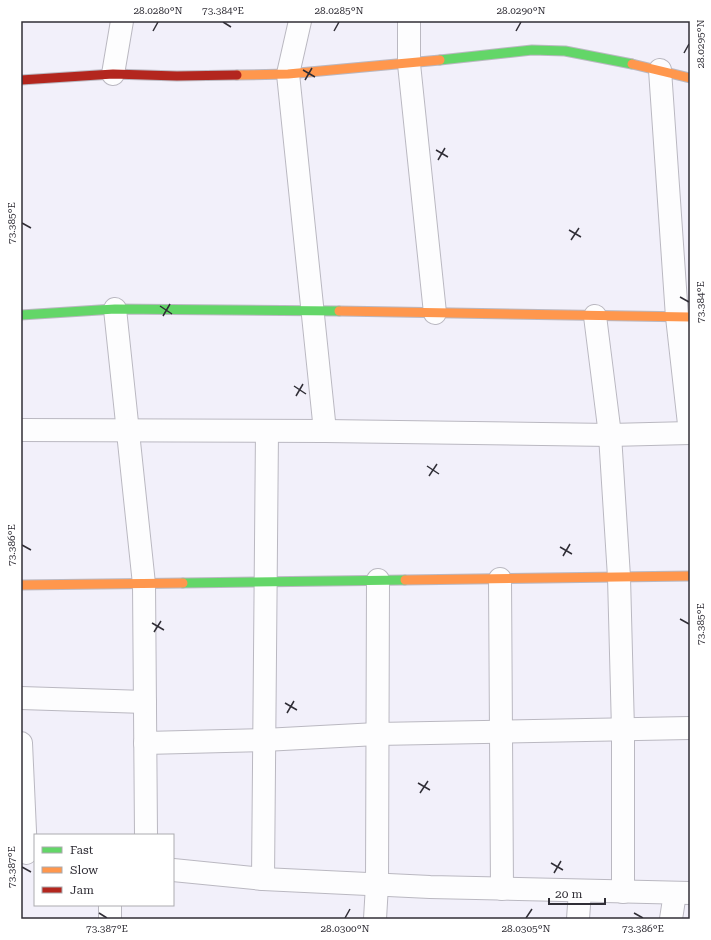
<svg xmlns="http://www.w3.org/2000/svg" width="711" height="940" viewBox="0 0 711 940" font-family="'Roboto Serif',serif">
<style>
.lines{fill:none;stroke-linecap:round;stroke-linejoin:round}
.street-casing{stroke:#bab8c1;stroke-width:24}
.fast-casing{stroke:#bab8c1;stroke-width:11}
.slow-casing{stroke:#bab8c1;stroke-width:11}
.jam-casing{stroke:#bab8c1;stroke-width:11}
.street{stroke:#fdfdfe;stroke-width:22}
.fast{stroke:#63d668;stroke-width:9}
.slow{stroke:#ff974d;stroke-width:9}
.jam{stroke:#b3261e;stroke-width:9}
.ticks{fill:none;stroke:#302e36;stroke-width:1.5}
.neatline{fill:none;stroke:#302e36;stroke-width:1.5}
.ticks-label{font-size:10px;text-anchor:middle;fill:#302e36}
</style>
<rect width="100%" height="100%" fill="#f2f0fa"/>
<g class="lines">
<g class="street-casing">
<g id="street">
<polyline points="300,21 288,74 325,431"/>
<polyline points="409,21 409,64 435,313"/>
<polyline points="660,70 677,317 690,433"/>
<polyline points="113,74 122,21"/>
<polyline points="115,309 144,584 146,835"/>
<polyline points="595,316 610,435 619,577 623,730 623,892"/>
<polyline points="21,430 325,431 610,435 690,433"/>
<polyline points="500,579 502,889"/>
<polyline points="21,698 145,702"/>
<polyline points="21,743 26,853"/>
<polyline points="145,743 264,740 377,734 690,728"/>
<polyline points="173,870 263,879 430,887 690,893"/>
<polyline points="263,879 267,431"/>
<polyline points="110,919 110,905"/>
<polyline points="375,919 377,885 378,580"/>
<polyline points="578,919 580,891"/>
<polyline points="671,919 675,893"/>
</g>
</g>
<g class="fast-casing">
<g id="fast">
<polyline points="440,60 532,50 565,51 632,64"/>
<polyline points="21,315 115,309 339,311"/>
<polyline points="183,583 405,580"/>
</g>
</g>
<g class="slow-casing">
<g id="slow">
<polyline points="632,64 690,78"/>
<polyline points="237,75 288,74 440,60"/>
<polyline points="339,311 690,317"/>
<polyline points="405,580 690,576"/>
<polyline points="21,585 183,583"/>
</g>
</g>
<g class="jam-casing">
<polyline id="jam" points="21,80 113,74 177,76 237,75"/>
</g>
<use href="#street" class="street"/>
<use href="#fast" class="fast"/>
<use href="#slow" class="slow"/>
<use href="#jam" class="jam"/>
</g>
<path class="ticks" d="M223,22L231,27M153,31L158,22M334,31L339,22M516,31L521,22M684,53L689,44M303,70L315,77M305,80L312,68M436,150L448,157M438,160L445,148M22,223L31,228M569,230L581,237M571,240L579,228M680,297L689,302M160,306L172,314M163,316L170,304M294,386L306,394M296,396L303,384M427,466L439,474M429,476L437,464M22,545L31,550M560,547L572,554M563,556L570,544M680,619L689,624M152,623L164,630M154,632L161,621M285,703L297,710M287,713L294,701M418,783L430,790M420,793L428,781M551,863L563,870M22,867L31,872M554,873L561,861M99,913L107,918M634,913L643,918M345,918L350,909M526,918L532,909"/>
<rect width="711" height="940" fill="none" stroke="#ffffff" stroke-width="44"/>
<rect x="34" y="834" width="140" height="72" fill="#ffffff" stroke="#acabaf"/>
<rect x="42" y="847" width="20" height="6" fill="#63d668" stroke="#acabaf"/>
<text x="70" y="854" font-size="12" fill="#302e36">Fast</text>
<rect x="42" y="867" width="20" height="6" fill="#ff974d" stroke="#acabaf"/>
<text x="70" y="874" font-size="12" fill="#302e36">Slow</text>
<rect x="42" y="887" width="20" height="6" fill="#b3261e" stroke="#acabaf"/>
<text x="70" y="894" font-size="12" fill="#302e36">Jam</text>
<path d="M549 898v6h56v-6" fill="none" stroke="#302e36" stroke-width="2"/>
<text x="555" y="898" font-size="12" fill="#302e36" stroke="#ffffff" stroke-width="3" paint-order="stroke">20 m</text>
<rect x="22" y="22" width="667" height="896" class="neatline"/>
<g class="ticks-label">
<text x="158" y="14">28.0280°N</text>
<text x="223" y="14">73.384°E</text>
<text x="339" y="14">28.0285°N</text>
<text x="521" y="14">28.0290°N</text>
<text transform="translate(700 44) rotate(-90)" y="4">28.0295°N</text>
<text transform="translate(11 223) rotate(-90)" y="4">73.385°E</text>
<text transform="translate(700 302) rotate(-90)" y="4">73.384°E</text>
<text transform="translate(11 545) rotate(-90)" y="4">73.386°E</text>
<text transform="translate(700 624) rotate(-90)" y="4">73.385°E</text>
<text transform="translate(11 867) rotate(-90)" y="4">73.387°E</text>
<text x="107" y="932">73.387°E</text>
<text x="345" y="932">28.0300°N</text>
<text x="526" y="932">28.0305°N</text>
<text x="643" y="932">73.386°E</text>
</g>
</svg>
